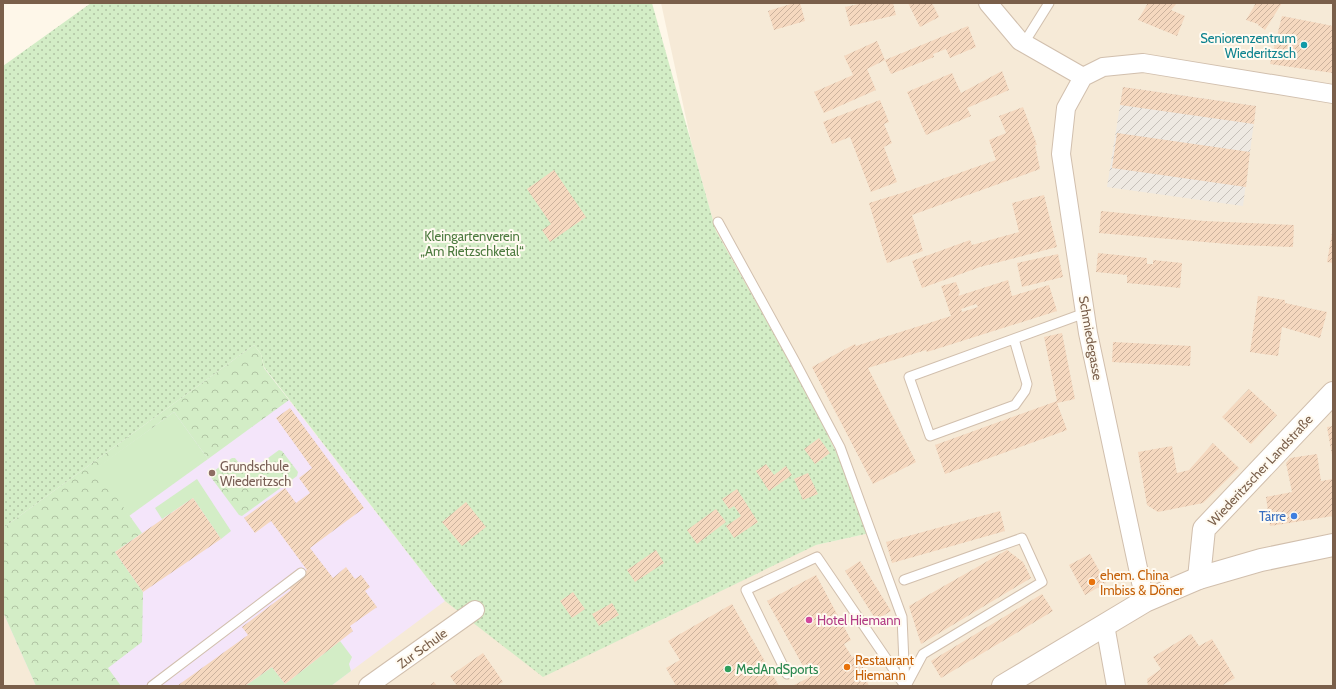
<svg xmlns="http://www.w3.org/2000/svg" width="1336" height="689" viewBox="0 0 1336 689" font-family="Cabin,sans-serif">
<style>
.residential{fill:#f6ead7}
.industrial{fill:url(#industrial-furrows)}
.education{fill:#f4e5fa}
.grass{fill:#d3edc6}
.forest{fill:url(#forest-crowns)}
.garden{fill:url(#garden-dots)}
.building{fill:url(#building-hatch);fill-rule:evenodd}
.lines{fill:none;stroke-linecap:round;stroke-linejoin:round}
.service-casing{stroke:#d1bfad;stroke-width:11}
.minor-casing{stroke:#d1bfad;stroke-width:20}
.tertiary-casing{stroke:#d1bfad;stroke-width:24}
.service{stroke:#fff;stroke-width:9}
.minor{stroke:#fff;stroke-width:18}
.tertiary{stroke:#fff;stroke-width:22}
.culture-dot{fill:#0f9aa8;stroke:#fffaf0;stroke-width:1.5}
.education-dot{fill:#8d6e63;stroke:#fffaf0;stroke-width:1.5}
.shop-dot{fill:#3f7fe0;stroke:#fffaf0;stroke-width:1.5}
.food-dot{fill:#e8710a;stroke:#fffaf0;stroke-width:1.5}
.hotel-dot{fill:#d1479c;stroke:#fffaf0;stroke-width:1.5}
.leisure-dot{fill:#2e9e5b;stroke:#fffaf0;stroke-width:1.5}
.labels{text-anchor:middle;stroke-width:4;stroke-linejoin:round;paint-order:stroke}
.culture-label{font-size:13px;fill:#0d838f;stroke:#fffaf0;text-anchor:end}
.park-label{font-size:13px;fill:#4c7a3e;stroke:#fffaf0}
.street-label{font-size:13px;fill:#7a5f4a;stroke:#fffaf0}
.education-label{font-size:13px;fill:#785e54;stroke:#fffaf0;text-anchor:start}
.shop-label{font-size:13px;fill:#366cbe;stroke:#fffaf0;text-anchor:end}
.food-label{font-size:13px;fill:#c56008;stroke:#fffaf0;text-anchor:start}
.hotel-label{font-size:13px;fill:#b23c85;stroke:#fffaf0;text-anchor:start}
.leisure-label{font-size:13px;fill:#27864d;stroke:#fffaf0;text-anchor:start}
</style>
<defs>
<pattern id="industrial-furrows" width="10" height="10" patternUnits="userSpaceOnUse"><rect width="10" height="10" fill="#eee9e2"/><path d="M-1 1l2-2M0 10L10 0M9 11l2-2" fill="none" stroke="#c6c0b9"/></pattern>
<pattern id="forest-crowns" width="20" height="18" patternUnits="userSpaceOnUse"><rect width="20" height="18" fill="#d3edc6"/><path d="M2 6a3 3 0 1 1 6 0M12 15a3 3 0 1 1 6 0" fill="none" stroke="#b0c3a3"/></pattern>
<pattern id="garden-dots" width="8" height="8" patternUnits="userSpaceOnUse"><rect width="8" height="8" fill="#d3edc6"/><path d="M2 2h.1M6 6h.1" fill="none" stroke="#b0c3a3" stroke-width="1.8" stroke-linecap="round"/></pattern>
<pattern id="building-hatch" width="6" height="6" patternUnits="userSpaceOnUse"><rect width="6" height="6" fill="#f5d8bf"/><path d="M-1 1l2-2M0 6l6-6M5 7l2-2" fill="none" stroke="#cbb29d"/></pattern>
</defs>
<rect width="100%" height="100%" fill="#fef7e9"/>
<polygon class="residential" points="661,3 1333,3 1333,686 3,686 3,528 264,368 445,601 816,545 870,533 837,454 806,391 716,231 691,141"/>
<polygon class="industrial" points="1123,87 1256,106 1243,206 1107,187"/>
<polygon class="education" points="254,345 264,368 445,601 331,686 36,686 3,612 3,528"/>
<g class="grass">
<polygon points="174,412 208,459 129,516 95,469"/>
<polygon points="197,479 231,531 221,539 193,498 162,519 155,508"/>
<polygon points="340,641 352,657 349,664 351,671 331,686 245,686 272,667 285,684"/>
</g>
<g class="forest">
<polygon points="254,345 261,354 264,368 289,400 208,459 174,412 96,469 142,533 115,552 143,592 142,642 108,668 121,686 36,686 3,612 3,528"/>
<polygon points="279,450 282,451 298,472 297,476 242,516 239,515 210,476 211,473 232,458 235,458 245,471 249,472"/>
</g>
<polygon class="garden" points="91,3 652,3 716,231 806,391 837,454 870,533 816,545 543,677 445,601 264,367 261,354 254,345 3,528 3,66"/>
<g class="building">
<polygon points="794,3 800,3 805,21 774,30 768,11"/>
<polygon points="863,3 893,3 896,15 850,26 845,7"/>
<polygon points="908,3 932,3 939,17 920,27"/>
<polygon points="1148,3 1177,3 1171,10 1185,16 1177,36 1138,20"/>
<polygon points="1256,3 1282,3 1265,30 1258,25 1258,24 1246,20"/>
<polygon points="1282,16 1333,26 1333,73 1270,64"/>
<polygon points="968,26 976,47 950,58 946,49 933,54 934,57 891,74 885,60"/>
<polygon points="877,41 885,60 867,69 876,90 824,113 814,92 853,75 844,56"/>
<polygon points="1002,71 1009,90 967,108 971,116 926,135 907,92 952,73 961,93"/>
<polygon points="1123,87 1256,106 1254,124 1120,105"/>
<polygon points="880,100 889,122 884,124 892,143 884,147 897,182 871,192 850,137 832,144 823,122"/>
<polygon points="1023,107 1037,145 1035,145 1040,169 912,215 923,251 887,263 869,203 905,192 996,160 989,140 1006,133 999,116"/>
<polygon points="1117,133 1250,152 1246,187 1112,168"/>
<polygon points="554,170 586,217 550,242 542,230 551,224 527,189"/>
<polygon points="1044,195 1057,247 980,267 922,288 912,261 970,240 972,245 1019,232 1012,203"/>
<polygon points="1101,211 1204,221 1294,225 1293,247 1240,245 1099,233"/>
<polygon points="1332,233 1333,233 1333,263 1327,262"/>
<polygon points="1098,253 1147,258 1147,264 1153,264 1153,260 1182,263 1180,288 1127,283 1127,275 1096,272"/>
<polygon points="1058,254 1063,277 1022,287 1017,263"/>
<path d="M1008,280L1012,296L1049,285L1057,311L927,352L926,350L868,368L916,462L873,484L812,367L855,344L856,346L951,316L941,286L956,282L960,292L958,296ZM976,304L978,307L962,312L961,309Z"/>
<polygon points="1258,296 1285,300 1285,303 1327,312 1320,338 1282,327 1278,356 1250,352"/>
<polygon points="1062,333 1075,399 1057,403 1067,430 945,474 935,445 1057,401 1044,337"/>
<polygon points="1113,342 1191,346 1190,366 1112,362"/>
<polygon points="1249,389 1277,415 1251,444 1222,417"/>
<polygon points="290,408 364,508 310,548 333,578 346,567 355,579 361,575 370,587 365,591 377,607 350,626 353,631 285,684 272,667 245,686 177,686 248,635 242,627 291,590 287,586 307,570 271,521 255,533 244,518 285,488 296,503 310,493 299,478 312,468 276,418"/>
<polygon points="1333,426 1333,455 1332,455 1327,427"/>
<polygon points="819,438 830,453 815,464 804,449"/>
<polygon points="1213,443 1239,468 1203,503 1158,512 1147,505 1138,452 1172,446 1177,473 1189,470"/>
<polygon points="1317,454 1321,481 1333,479 1333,516 1270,526 1266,497 1292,492 1286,463 1290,458"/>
<polygon points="766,464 774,475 786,466 792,475 769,491 756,471"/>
<polygon points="808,473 818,494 803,500 794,479"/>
<polygon points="737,489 758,522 734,538 726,526 741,516 734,506 729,509 722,499"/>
<polygon points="193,498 221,539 143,592 115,552"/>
<polygon points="466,502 486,527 462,546 442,522"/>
<polygon points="716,509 726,522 697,544 687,530"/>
<polygon points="1000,511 1005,531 892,563 886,542"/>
<polygon points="656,550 664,563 635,582 627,570"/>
<polygon points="1007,550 1023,562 1031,578 921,644 909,606"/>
<polygon points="1090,554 1106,583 1085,595 1069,565"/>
<polygon points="860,561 891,611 876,620 845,571"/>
<polygon points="816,575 851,640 844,644 852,657 857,655 867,676 865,677 869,686 792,686 812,676 806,664 803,666 767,601"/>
<polygon points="573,592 585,609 572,618 560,601"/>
<polygon points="1042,594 1053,611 941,678 931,661"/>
<polygon points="612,603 619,615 599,626 592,614"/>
<polygon points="732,604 779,686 676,686 666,668 680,660 668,641"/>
<polygon points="1191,634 1199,646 1212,639 1235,678 1221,686 1148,686 1147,679 1161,669 1153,657"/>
<polygon points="483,653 503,682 496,686 457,686 450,676"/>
<polygon points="434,682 437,686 429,686"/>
</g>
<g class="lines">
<g class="service-casing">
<g id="service">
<polyline points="1024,43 1049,3"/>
<polyline points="718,222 794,360 840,447 902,617 905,686"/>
<polyline points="1014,339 1027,384 1025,391 1015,405 930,436 909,377 1085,313"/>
<polyline points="904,580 1022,538 1042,582 923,654 906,686"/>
<polyline points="787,674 746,590 817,557 905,686"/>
<polyline points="152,686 301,573"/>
</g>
</g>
<g class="minor-casing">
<g id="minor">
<polyline points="988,3 1020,41 1083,77"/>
<polyline points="1145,601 1088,333 1061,154 1066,108 1083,77 1103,67 1143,63 1333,94"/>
<polyline points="1105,625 1116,686"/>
<polyline points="368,686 475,610"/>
</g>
</g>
<g class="tertiary-casing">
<g id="tertiary">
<polyline points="1199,578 1204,529 1333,393"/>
<polyline points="1003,686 1145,601 1199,578 1261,560 1333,545"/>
</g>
</g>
<use href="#service" class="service"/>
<use href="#minor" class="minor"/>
<use href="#tertiary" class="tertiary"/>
</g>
<circle class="culture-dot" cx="1304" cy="45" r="4"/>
<circle class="education-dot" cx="212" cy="473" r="4"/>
<circle class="shop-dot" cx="1294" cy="516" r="4"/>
<g class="food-dot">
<circle cx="1092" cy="582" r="4"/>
<circle cx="847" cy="667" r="4"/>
</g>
<circle class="hotel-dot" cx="809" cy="620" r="4"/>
<circle class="leisure-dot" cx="728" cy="669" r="4"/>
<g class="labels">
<g class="culture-label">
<text x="1296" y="43">Seniorenzentrum<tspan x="1296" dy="15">Wiederitzsch</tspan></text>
</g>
<g class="park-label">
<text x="472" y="241">Kleingartenverein<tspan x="472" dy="15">„Am Rietzschketal“</tspan></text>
</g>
<g class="street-label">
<text transform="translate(1091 338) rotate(80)" y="5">Schmiedegasse</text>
<text transform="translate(1260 470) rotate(-47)" y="5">Wiederitzscher Landstraße</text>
<text transform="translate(422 648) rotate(-36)" y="5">Zur Schule</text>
</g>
<g class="education-label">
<text x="220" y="471">Grundschule<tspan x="220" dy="15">Wiederitzsch</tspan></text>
</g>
<g class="shop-label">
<text x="1286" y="521">Tärre</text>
</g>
<g class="food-label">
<text x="1100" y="580">ehem. China<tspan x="1100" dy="15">Imbiss &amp; Döner</tspan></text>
<text x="855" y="665">Restaurant<tspan x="855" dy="15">Hiemann</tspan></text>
</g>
<g class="hotel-label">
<text x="817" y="625">Hotel Hiemann</text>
</g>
<g class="leisure-label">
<text x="736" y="674">MedAndSports</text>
</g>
</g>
<rect width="1336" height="689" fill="none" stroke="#7a5f4a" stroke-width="8"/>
</svg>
